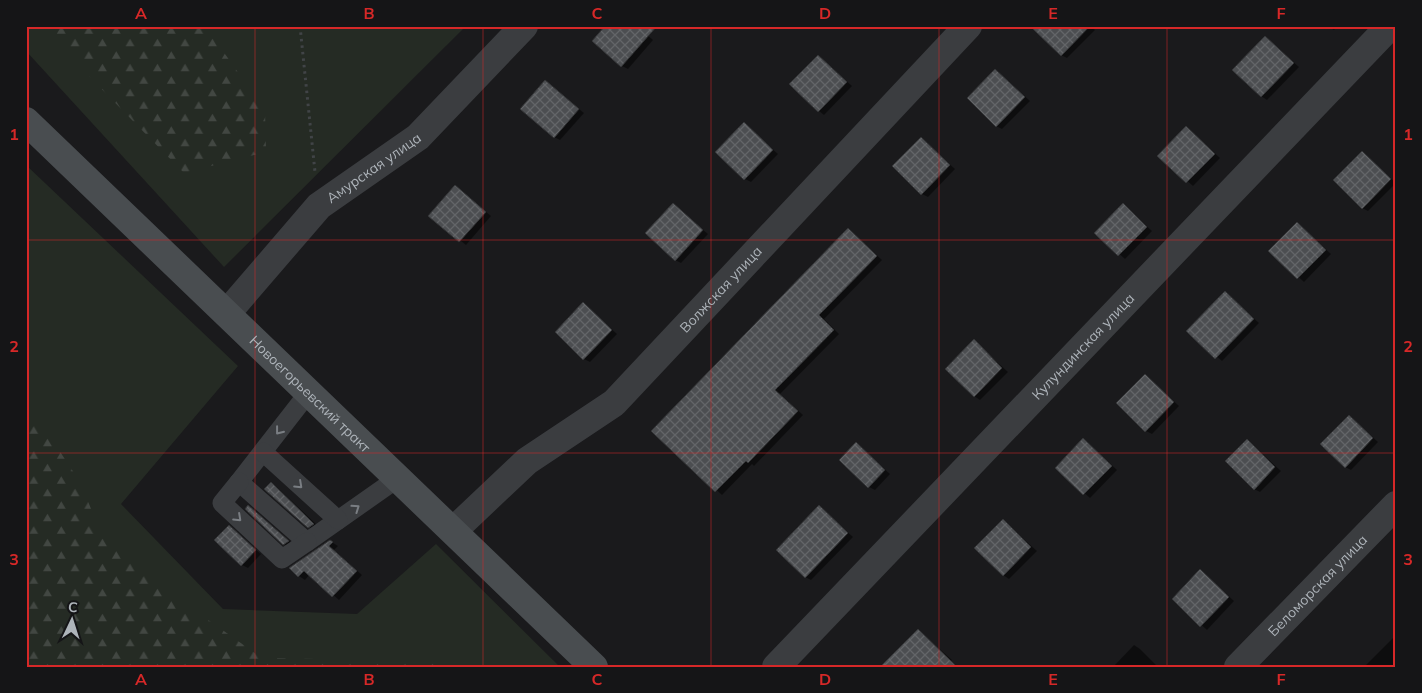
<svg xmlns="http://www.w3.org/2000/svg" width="1422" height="693" viewBox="0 0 1422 693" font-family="Mulish,sans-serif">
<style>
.green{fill:#252b24}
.forest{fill:url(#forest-firs)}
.shadow{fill:#0007}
.building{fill:url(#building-cross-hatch);stroke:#343537}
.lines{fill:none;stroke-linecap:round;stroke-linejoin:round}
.path{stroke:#414447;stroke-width:3;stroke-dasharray:2.5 4;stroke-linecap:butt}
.service{stroke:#3b3d40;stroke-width:19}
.minor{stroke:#3b3d40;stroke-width:28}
.secondary{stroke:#494d50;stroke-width:28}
.oneway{stroke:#7a7e83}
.grid{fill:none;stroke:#d62828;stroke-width:1;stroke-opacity:0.55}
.labels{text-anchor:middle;stroke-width:4;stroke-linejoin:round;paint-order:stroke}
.street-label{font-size:14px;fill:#aeb4ba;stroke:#151517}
.neatline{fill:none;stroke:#d62828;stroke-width:2}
.grid-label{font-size:16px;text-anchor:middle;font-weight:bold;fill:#d62828}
</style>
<defs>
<pattern id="forest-firs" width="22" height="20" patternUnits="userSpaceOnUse" patternTransform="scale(1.25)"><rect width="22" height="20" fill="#252b24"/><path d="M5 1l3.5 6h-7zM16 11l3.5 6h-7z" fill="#424742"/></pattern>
<pattern id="building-cross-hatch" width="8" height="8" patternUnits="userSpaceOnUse" patternTransform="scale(1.25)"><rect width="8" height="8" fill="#4c4e51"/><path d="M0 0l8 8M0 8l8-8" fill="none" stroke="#636568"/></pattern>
</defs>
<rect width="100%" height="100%" fill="#1a1a1c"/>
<g class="green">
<polygon points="26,26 466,26 224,267 26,51"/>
<polygon points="26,165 238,366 121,504 223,609 357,614 436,544 560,667 26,667"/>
</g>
<g class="forest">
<polygon points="34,26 205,26 265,110 266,152 184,173 81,68"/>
<polygon points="26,414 49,435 80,482 103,538 197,612 262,658 435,661 446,667 26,667"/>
</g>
<g class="shadow">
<polygon points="637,26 653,40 628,69 622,66"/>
<polygon points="1035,26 1090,26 1095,30 1067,58 1061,55"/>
<polygon points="1328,26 1337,26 1334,30"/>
<polygon points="1265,37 1299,67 1267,100 1261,96"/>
<polygon points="818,56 852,86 824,115 819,111"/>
<polygon points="996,70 1030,101 1002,129 996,126"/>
<polygon points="545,82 584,113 560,140 554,137"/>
<polygon points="744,124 778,154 751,182 745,179"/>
<polygon points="1186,127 1220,158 1193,186 1159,156"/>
<polygon points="921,139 955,169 928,197 922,194"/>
<polygon points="1362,153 1396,183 1368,211 1362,208"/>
<polygon points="456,187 491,216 466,245 430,216"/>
<polygon points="673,205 708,234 681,263 675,260"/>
<polygon points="1123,205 1152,231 1125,259 1096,233"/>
<polygon points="1297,223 1331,254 1304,282 1270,251"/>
<polygon points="848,229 882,260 824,319 839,334 780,394 803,415 754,466 752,464 722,495 653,431"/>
<polygon points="1225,293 1259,323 1222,361 1188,331"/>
<polygon points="584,304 617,334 590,362 584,359"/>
<polygon points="974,341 1008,372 980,400 974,396"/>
<polygon points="1146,376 1179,406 1152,434 1146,431"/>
<polygon points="1349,416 1378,442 1351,470 1345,467"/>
<polygon points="1084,439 1117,470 1090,498 1056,468"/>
<polygon points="1247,440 1281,471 1260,492 1254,489"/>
<polygon points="856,444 890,474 875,490 869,487"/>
<polygon points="272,484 277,487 319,527 315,530 309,527"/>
<polygon points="249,507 254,510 294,545 290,547 284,544"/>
<polygon points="819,507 853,537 811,580 805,577"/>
<polygon points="1003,521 1037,551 1009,579 1003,575"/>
<polygon points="229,526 261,554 248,568 242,565"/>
<polygon points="330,541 338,546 334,550 362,575 339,600 310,574 305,580 299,576"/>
<polygon points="1201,571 1234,601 1207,630 1173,599"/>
<polygon points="918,630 952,660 945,667"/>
<polygon points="1396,635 1396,667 1364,667"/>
<polygon points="1134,645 1140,649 1158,667 1113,667"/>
</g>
<g class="building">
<polygon points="605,26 657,26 621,67 592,41"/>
<polygon points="1030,26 1090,26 1061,56"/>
<polygon points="1265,36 1294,63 1261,97 1232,70"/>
<polygon points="818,55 847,82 818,112 789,84"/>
<polygon points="995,69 1025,97 996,127 967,98"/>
<polygon points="545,80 579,109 554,138 520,109"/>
<polygon points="744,122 773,150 744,180 715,152"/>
<polygon points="1186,126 1215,154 1186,183 1157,156"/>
<polygon points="921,137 950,165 921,195 892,166"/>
<polygon points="1362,151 1391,179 1362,209 1333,180"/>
<polygon points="455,185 486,212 459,242 428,216"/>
<polygon points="673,203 703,230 675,261 645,233"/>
<polygon points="1123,203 1147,227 1118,256 1094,233"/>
<polygon points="1297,222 1326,250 1297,279 1268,251"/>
<polygon points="848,228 877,256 819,315 834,330 775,390 798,411 748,463 746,461 715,492 651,431"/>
<polygon points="1225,291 1254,319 1215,359 1186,331"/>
<polygon points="583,302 612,330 583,360 555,332"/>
<polygon points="974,339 1002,368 974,397 945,369"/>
<polygon points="1145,374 1174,402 1145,432 1116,403"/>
<polygon points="1349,415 1373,438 1345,468 1320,444"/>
<polygon points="1083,438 1112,466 1083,495 1055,468"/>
<polygon points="1247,439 1275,467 1254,490 1225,461"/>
<polygon points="856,442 885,470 868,488 839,460"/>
<polygon points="271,482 314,524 308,528 264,489"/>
<polygon points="248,505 289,541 283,545 245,509"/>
<polygon points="819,505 848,533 805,578 776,550"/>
<polygon points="1003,519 1031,547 1003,576 974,548"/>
<polygon points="229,525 256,550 241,566 214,540"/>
<polygon points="330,540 333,542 329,546 357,571 332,597 304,571 298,577 289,568"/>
<polygon points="1200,569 1229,597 1200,627 1172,599"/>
<polygon points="918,629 957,667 880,667"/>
</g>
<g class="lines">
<polyline class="path" points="300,26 315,172"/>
<g class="service">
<polyline points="309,392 239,482 307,542 398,478"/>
<polyline points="263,452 338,520"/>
<polyline points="239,482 222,503 282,559 307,542"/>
</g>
<g class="minor">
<path id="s1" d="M227,313L319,206L418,137L524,26"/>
<path id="s2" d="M454,530L527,461L614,403L968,26"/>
<path id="s3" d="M776,667L1390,26"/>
<path id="s4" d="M1238,667L1396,505"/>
</g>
<path class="secondary" id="s5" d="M26,121L594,667"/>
</g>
<defs><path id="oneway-chevron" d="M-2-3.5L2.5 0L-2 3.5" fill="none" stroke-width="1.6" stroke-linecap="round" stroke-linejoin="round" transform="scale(1.25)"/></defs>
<g class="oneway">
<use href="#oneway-chevron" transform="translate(279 431) rotate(128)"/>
<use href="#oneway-chevron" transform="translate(299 485) rotate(43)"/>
<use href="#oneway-chevron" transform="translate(356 508) rotate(-35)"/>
<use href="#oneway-chevron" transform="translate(238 518) rotate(43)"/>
</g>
<path class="grid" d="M255,26V667M483,26V667M711,26V667M939,26V667M1167,26V667M26,240H1396M26,453H1396"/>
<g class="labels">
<g class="street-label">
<text dy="5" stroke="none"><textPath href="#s1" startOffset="208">Амурская улица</textPath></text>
<text dy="5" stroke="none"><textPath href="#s2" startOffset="361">Волжская улица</textPath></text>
<text dy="5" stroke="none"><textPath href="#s3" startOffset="444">Кулундинская улица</textPath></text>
<text dy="5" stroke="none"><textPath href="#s5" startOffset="394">Новоегорьевский тракт</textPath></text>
<text dy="5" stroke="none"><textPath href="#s4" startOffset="114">Беломорская улица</textPath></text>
</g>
</g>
<rect width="1422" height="693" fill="none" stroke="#151517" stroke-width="55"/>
<g transform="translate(72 620) rotate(4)" stroke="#151517" stroke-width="4" paint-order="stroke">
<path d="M0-4L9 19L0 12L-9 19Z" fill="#aeb4ba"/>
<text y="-8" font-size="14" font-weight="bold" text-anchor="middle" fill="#aeb4ba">С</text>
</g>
<rect x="28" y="28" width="1366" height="638" class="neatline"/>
<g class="grid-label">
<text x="141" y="19">A</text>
<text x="369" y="19">B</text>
<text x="597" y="19">C</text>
<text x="825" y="19">D</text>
<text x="1053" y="19">E</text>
<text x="1281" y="19">F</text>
<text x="14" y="140">1</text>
<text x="1408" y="140">1</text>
<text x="14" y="352">2</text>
<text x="1408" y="352">2</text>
<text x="14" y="565">3</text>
<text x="1408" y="565">3</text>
<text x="141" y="685">A</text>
<text x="369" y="685">B</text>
<text x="597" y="685">C</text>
<text x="825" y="685">D</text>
<text x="1053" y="685">E</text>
<text x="1281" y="685">F</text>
</g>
</svg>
